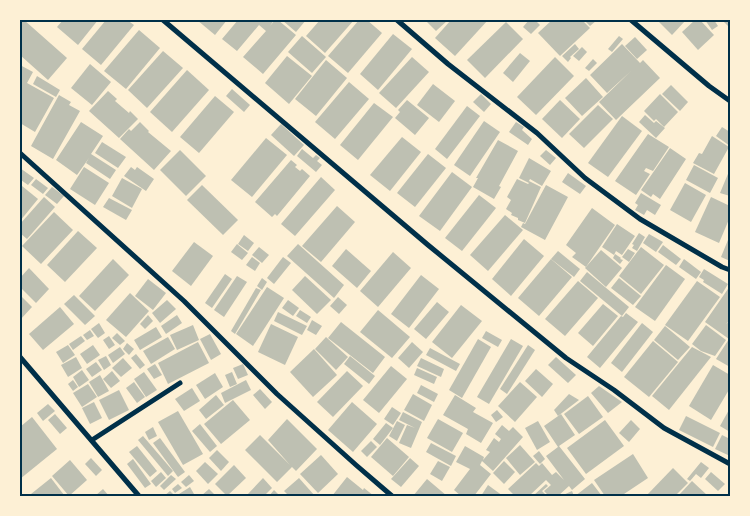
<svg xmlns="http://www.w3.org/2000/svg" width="750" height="516" viewBox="0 0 750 516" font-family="'Open Sans',sans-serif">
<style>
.building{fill:#bec0b2}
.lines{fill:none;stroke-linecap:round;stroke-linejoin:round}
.minor{stroke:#003049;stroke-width:5}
.neatline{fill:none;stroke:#003049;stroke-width:2}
</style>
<rect width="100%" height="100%" fill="#fdf0d5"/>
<g class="building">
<polygon points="21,20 24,20 67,58 48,80 20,55"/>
<polygon points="63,20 98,20 78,45 57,27"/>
<polygon points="106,20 127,20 134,25 101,65 82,49"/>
<polygon points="197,20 227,20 215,35"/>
<polygon points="238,20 274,20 270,26 275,20 278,20 296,35 263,74 243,57 266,31 259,25 237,51 222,39"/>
<polygon points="282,20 306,20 296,32"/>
<polygon points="320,20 354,20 325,53 306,36"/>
<polygon points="359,20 367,20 382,33 348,73 328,56"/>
<polygon points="425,20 448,20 436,31"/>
<polygon points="451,20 488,20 455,56 435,38"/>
<polygon points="529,20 535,20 540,25 531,34 523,27"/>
<polygon points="552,20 582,20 590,28 560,56 538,33"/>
<polygon points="584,20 597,20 590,26"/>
<polygon points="657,20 686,20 672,35"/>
<polygon points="695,20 700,20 714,35 698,50 682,32"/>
<polygon points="705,20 714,20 718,26 712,30"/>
<polygon points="722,20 730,20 730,28"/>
<polygon points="506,22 523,39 485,78 467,60"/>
<polygon points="139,30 160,48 126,89 104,71"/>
<polygon points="393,34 412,49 378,90 360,74"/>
<polygon points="302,36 326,57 312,73 288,52"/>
<polygon points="619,36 623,39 612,52 608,49"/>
<polygon points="635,37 647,50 637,59 625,46"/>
<polygon points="575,44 579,49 570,57 571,58 568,62 562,56"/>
<polygon points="622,44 640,63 643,60 660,78 616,120 599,102 631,71 607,93 590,75"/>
<polygon points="582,47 587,52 579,61 573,56"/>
<polygon points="163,51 183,68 147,108 128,90"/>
<polygon points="520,53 530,61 513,82 503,73"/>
<polygon points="287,56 312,76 289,104 265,83"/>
<polygon points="412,57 429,72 396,108 379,93"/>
<polygon points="555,57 574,76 536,115 517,97"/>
<polygon points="593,59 597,63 589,71 585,68"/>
<polygon points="326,60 347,78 316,116 295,99"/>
<polygon points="90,64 111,82 92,105 71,88"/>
<polygon points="20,65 33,72 27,83 54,98 35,132 20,123 20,97 22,93 20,92"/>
<polygon points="187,70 209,90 172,132 150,112"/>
<polygon points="37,76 60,90 56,97 33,84"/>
<polygon points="586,78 603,97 582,116 565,98"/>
<polygon points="349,82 369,99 335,139 315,122"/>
<polygon points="433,84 455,101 439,122 417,105"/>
<polygon points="671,85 688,102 680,111 662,94"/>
<polygon points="232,89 250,105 244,112 226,96"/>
<polygon points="108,91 117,99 115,101 129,113 130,111 138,119 119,138 89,111"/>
<polygon points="481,94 491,104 484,112 473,102"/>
<polygon points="660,94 678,112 664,127 656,119 654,121 644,111"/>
<polygon points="59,95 71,102 69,105 80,111 53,159 31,146"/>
<polygon points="215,96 234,112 199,153 180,137"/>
<polygon points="407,100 429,118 415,135 395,118 400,112 398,110"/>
<polygon points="560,100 580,119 562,138 542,119"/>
<polygon points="374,103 393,117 358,160 340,145"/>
<polygon points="598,105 613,119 584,148 569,134"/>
<polygon points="467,106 480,116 447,159 435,149"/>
<polygon points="645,115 654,123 656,121 665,128 656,138 639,122"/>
<polygon points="622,116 642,131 608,177 588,163"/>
<polygon points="484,121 500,132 470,176 454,165"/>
<polygon points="81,122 103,136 91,154 116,170 110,179 86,163 89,158 77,175 56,160"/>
<polygon points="140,122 149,131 148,132 171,151 154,170 120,139 129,129 131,131"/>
<polygon points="516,122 524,127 522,130 532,139 528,145 509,132"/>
<polygon points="281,124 304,145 294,156 271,135"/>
<polygon points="722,127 730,132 730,146 716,136"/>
<polygon points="648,134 669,147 653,171 646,168 644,171 650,174 636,195 615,181"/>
<polygon points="712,136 729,147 714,174 693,163 699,153 702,154"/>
<polygon points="402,137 421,152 390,191 370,175"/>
<polygon points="266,138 287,155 252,197 231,180"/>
<polygon points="498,140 518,151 499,186 501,187 494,199 473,187 478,178 476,178"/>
<polygon points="102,142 126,157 118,168 95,153"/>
<polygon points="670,148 686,159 660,199 653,194 651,197 641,190"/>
<polygon points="302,149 313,158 316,155 320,158 317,161 322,165 316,172 297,156"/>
<polygon points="180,150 206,176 186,196 160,170"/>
<polygon points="546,150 556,158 550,165 540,156"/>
<polygon points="428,154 446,168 415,207 397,193"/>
<polygon points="529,158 551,171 542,186 530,179 529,181 541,187 525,223 518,220 518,218 511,215 512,213 506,209 511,200 507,197 517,179 528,184 529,183 519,178"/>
<polygon points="291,160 297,165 295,167 300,171 302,169 310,176 277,216 275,214 272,217 255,202"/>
<polygon points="694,165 718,178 710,193 686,180"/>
<polygon points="84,167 109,183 95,205 70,189"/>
<polygon points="131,167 135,170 137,167 154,179 146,191 124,176"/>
<polygon points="20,168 34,178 28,185 21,180 20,181"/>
<polygon points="730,169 730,196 720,193"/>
<polygon points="452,172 472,187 440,231 419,216"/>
<polygon points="568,173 586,186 580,194 562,182"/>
<polygon points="321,177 335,190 295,236 281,224"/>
<polygon points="122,178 142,189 132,208 112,196"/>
<polygon points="36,179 48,188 43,194 31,185"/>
<polygon points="685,183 706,195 691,222 670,210"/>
<polygon points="202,185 238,220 223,235 187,200"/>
<polygon points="546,185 568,197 545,240 521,227 523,223 525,224"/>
<polygon points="22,186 38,199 20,221 20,188"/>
<polygon points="52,187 64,196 57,204 45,195"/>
<polygon points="641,193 661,205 655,215 647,210 644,215 635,210 638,205 635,203"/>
<polygon points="479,195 496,208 462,251 445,238"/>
<polygon points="44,197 55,207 27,239 20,233 20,224"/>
<polygon points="711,197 730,206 730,217 719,243 695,232"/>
<polygon points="109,198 132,210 126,220 103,207"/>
<polygon points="337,206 355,222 321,262 302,246"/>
<polygon points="592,208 615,225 586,267 572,257 576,253 566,245"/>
<polygon points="54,212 73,230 41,264 22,246"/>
<polygon points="505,215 523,230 488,271 470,255"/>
<polygon points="617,224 635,236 622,255 616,251 614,255 602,247"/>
<polygon points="78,231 97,248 65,282 47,265"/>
<polygon points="639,233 645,237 637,251 632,248 634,245 632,244"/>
<polygon points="649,234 663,242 656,252 643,243"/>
<polygon points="244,235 254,243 248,251 238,244"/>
<polygon points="730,235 730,261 721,257"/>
<polygon points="524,239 544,256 511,296 492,279"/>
<polygon points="194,242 213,256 191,286 172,271"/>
<polygon points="237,244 248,253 242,260 231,252"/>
<polygon points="298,244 344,285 334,298 287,256"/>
<polygon points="663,245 681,259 676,265 658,252"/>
<polygon points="259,247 269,255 262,263 252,255"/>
<polygon points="641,247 664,265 641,294 619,276"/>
<polygon points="346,249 371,271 357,288 332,266"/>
<polygon points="628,249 635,253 629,262 622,257"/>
<polygon points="601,250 622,268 606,287 585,268"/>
<polygon points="558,251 580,269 574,277 551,259"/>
<polygon points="393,252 411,268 378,307 360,291"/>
<polygon points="615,254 621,258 620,259 623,260 620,264 613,258"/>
<polygon points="252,257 260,263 255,271 246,265"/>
<polygon points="283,257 291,263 274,284 267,278"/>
<polygon points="113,259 129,275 95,311 79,296"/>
<polygon points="551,259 572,277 539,316 518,298"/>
<polygon points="684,259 701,272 696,279 679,267"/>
<polygon points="666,265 685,279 655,321 635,307"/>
<polygon points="29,268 49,289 36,303 20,287 20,278"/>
<polygon points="704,269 728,284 722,294 703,282 704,280 699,277"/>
<polygon points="587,272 629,307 622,316 580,281"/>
<polygon points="225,274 232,279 212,308 205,303"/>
<polygon points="421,275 439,289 409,328 391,314"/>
<polygon points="237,276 247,282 224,317 214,310"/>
<polygon points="305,276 331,300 317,314 292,290"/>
<polygon points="262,278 267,282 262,290 257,286"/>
<polygon points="619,278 641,296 633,305 611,288"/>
<polygon points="148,279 166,293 153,310 135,296"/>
<polygon points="578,281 598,298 565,336 545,319"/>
<polygon points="697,281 720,297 688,341 665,325"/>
<polygon points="730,286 730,320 726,324 730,321 730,367 716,359 729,339 705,322"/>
<polygon points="267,287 284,298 253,346 236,334"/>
<polygon points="256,288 261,290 235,334 231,331"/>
<polygon points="130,293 149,311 126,337 106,320"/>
<polygon points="20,295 32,307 20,320"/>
<polygon points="74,295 95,316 85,325 64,304"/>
<polygon points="338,297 347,305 339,314 330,306"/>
<polygon points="167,300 176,309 160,323 152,313"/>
<polygon points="288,300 299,308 293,316 282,308"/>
<polygon points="437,302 449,312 426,339 414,329"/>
<polygon points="603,304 618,316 593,346 578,333"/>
<polygon points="461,305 482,321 452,358 432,342"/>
<polygon points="60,307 74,324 43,350 29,334"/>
<polygon points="300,310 311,317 307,323 296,316"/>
<polygon points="378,310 410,337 392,358 360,332"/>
<polygon points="278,312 307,326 302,335 274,321"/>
<polygon points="626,313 638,322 600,368 587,357 621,316 623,317"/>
<polygon points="148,315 153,321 145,329 140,324"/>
<polygon points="177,315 182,323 166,334 161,326"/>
<polygon points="312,320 322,326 316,335 307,330"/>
<polygon points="341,322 385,357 373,373 328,338"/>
<polygon points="99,323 105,333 98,338 91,329"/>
<polygon points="642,323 653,332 622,372 611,363"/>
<polygon points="271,324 298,337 285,365 258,352"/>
<polygon points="193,325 199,340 177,350 170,335"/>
<polygon points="706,325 726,340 715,356 701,351 692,344"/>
<polygon points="665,326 690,347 678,360 654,340"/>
<polygon points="156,327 162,337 140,350 134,340"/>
<polygon points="90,330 94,336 87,340 83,335"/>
<polygon points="486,331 502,340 498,347 482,338"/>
<polygon points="117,333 125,341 120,345 112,338"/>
<polygon points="210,334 221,354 211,360 200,339"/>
<polygon points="81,336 85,341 73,350 69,344"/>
<polygon points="109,336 115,345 109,349 103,340"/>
<polygon points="168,337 175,349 151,364 143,351"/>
<polygon points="326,337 348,357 336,370 315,349"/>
<polygon points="478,339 491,347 462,398 449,390"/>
<polygon points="511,339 523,346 489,404 477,397"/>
<polygon points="653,341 678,362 649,397 624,377"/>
<polygon points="198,342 209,363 168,384 158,363"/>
<polygon points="412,342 423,352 409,368 398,358"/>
<polygon points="127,343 134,349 129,355 123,349"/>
<polygon points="68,345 75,355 63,363 56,352"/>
<polygon points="93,345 100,355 87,364 80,354"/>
<polygon points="528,345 535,350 507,394 500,389"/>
<polygon points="120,347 125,354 113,363 108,355"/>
<polygon points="692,347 711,357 669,410 652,396"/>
<polygon points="430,348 460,364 456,371 426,355"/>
<polygon points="314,349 337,375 313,397 290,372"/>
<polygon points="136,354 145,365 140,369 131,358"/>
<polygon points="106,356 111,365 104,370 98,360"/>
<polygon points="350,356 375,376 369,384 344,364"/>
<polygon points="76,357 82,368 68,377 61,365"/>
<polygon points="556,357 576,375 568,383 548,365"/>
<polygon points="123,358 132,368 121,377 112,368"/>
<polygon points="421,358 444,369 441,377 417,366"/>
<polygon points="96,362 102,370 92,377 86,369"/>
<polygon points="155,364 162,375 154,379 147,369"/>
<polygon points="243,364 248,375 238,379 233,368"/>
<polygon points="713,365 730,375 730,388 711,420 689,406"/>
<polygon points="391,366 407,379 379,413 363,400"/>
<polygon points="417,368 437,377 434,384 414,375"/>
<polygon points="536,369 553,384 542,397 525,381"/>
<polygon points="82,370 89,380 79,387 73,377"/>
<polygon points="112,371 120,381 111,388 103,379"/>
<polygon points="347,371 363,386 333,417 317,402"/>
<polygon points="144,372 157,390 146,397 134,379"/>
<polygon points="232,372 237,384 230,387 225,375"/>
<polygon points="215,373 223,387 205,399 196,385"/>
<polygon points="100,375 109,391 98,397 89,382"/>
<polygon points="73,380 78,387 73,391 68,384"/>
<polygon points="246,380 251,390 225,403 221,393"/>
<polygon points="134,382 145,397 137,403 126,388"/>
<polygon points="520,382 537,397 515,422 498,406"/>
<polygon points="88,384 97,397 82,407 73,393"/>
<polygon points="421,385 438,394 434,402 417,393"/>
<polygon points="599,386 622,402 608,413 591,393"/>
<polygon points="192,388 200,401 184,411 175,399"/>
<polygon points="260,389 272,402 265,409 253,395"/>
<polygon points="119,390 129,410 109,420 99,400"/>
<polygon points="413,394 432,405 424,421 404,410"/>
<polygon points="569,394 579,400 558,416 554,410"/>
<polygon points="216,395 224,405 206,419 199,410"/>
<polygon points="455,395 476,408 473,412 493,423 481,443 466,434 468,429 443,415"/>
<polygon points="588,396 603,417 579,434 564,414"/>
<polygon points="233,400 250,420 221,444 204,424"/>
<polygon points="94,402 102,418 90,424 82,408"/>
<polygon points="352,402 377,424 353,452 328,430"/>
<polygon points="48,404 55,411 43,421 37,413"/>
<polygon points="392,407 401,413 393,425 384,419"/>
<polygon points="730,408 730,432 720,426"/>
<polygon points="497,410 503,417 496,422 491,415"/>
<polygon points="178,411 203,454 183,465 158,422"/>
<polygon points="403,412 422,422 411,448 399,443 407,425 415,428 399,420"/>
<polygon points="55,414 67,428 60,434 48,420"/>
<polygon points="561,414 575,435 559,446 585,479 572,490 569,486 558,496 549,496 544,491 551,485 546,480 529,496 515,496 508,489 536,463 539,466 542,463 552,475 556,472 564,480 546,456 558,447 544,426"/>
<polygon points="686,416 720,433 713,447 679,430"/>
<polygon points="32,417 57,449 20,479 20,427"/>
<polygon points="287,419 317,449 296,471 292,467 277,482 245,450 260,435 290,465 268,440"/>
<polygon points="438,419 463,433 452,452 427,438"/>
<polygon points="605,420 624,446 586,474 567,448"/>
<polygon points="631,420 640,429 629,442 619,433"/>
<polygon points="397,421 405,425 397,441 389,436"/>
<polygon points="538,421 550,442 537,450 525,428"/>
<polygon points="386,423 393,428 380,445 373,439"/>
<polygon points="200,424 217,446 210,452 192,431"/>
<polygon points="502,425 509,431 513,427 523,437 493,471 482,461 480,465 491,474 474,496 461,496 454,490 470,469 456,462 465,446 484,457 483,460 490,452 486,450 494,438 499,442 501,439 495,434"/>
<polygon points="153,427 157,436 149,440 145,432"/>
<polygon points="722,435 730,439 730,456 715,449"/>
<polygon points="143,436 173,471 168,476 138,440"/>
<polygon points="160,438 185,472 178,477 153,443"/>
<polygon points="387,438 409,457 393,476 371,457"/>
<polygon points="371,441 377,447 367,457 361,451"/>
<polygon points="431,443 456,456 451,466 426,452"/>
<polygon points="520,445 535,462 520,475 506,458"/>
<polygon points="137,446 157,471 150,477 129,452"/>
<polygon points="217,450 229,462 221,471 209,458"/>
<polygon points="539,451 545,459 540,464 533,456"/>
<polygon points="633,454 648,478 621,496 605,496 594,480"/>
<polygon points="321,455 338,474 318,493 300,474"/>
<polygon points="91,458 102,470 96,476 85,464"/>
<polygon points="410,458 419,466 401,487 391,479"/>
<polygon points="133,459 151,484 145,488 127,464"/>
<polygon points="70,460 87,480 69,496 52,476"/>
<polygon points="438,461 450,467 442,481 430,474"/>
<polygon points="504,461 515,472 504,484 493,473"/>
<polygon points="205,462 218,474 208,484 196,471"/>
<polygon points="701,462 709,468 701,478 696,474 690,481 687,479"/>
<polygon points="234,465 246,478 227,496 215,484"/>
<polygon points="673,468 688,483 675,496 646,496"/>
<polygon points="161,472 166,478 156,487 151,481"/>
<polygon points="711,472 725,484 718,491 705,479"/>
<polygon points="171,475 176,479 164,490 160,486"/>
<polygon points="189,475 194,481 186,487 181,482"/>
<polygon points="347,477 363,490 364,488 374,496 332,496"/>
<polygon points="51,478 64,495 32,496 31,494"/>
<polygon points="263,478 272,488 264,496 246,496"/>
<polygon points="299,478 315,496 289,496 284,491"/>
<polygon points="427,479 447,496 413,496"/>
<polygon points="692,481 708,496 678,496"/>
<polygon points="592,483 602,496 575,496"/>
<polygon points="178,484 182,488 175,493 172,489"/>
<polygon points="546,484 548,486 542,491 547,496 533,496"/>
<polygon points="488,485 503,496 481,496"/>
<polygon points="190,487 194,494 191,496 181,496 179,494"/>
<polygon points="103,489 109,496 95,496"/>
<polygon points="209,489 216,496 201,496"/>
<polygon points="274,490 280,496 269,496"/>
<polygon points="170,491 175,496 164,496"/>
<polygon points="572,491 574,496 561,496"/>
</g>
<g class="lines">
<g class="minor">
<polyline points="163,20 428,245 566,358 614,390 664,428 730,464"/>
<polyline points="397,20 448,64 537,133 585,178 640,219 722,267 730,270"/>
<polyline points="631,20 709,86 730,101"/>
<polyline points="20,153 184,301 277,394 356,465 392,496"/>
<polyline points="20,357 139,496"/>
<polyline points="92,440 180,383"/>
</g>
</g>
<rect width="750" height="516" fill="none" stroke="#fdf0d5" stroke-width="42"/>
<rect x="21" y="21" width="708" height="474" class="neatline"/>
</svg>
